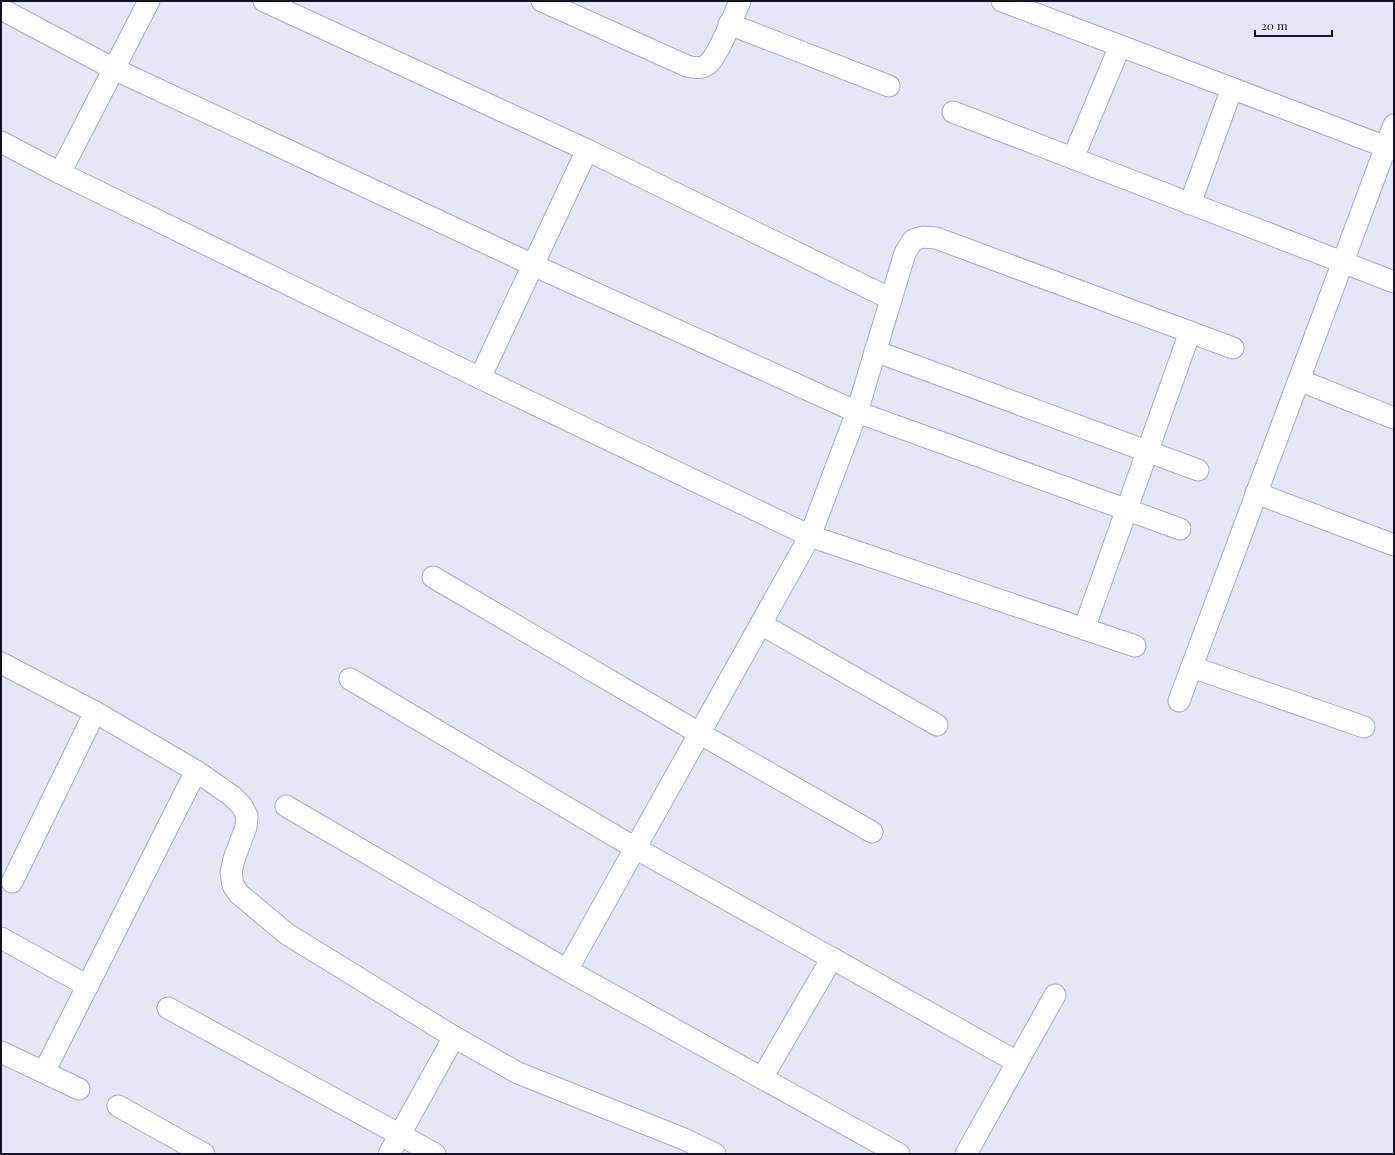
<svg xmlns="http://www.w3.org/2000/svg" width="1395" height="1155" viewBox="0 0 1395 1155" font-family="'Playfair Display',serif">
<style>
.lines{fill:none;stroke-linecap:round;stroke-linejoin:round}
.street-casing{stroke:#9aa9e4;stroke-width:23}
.street{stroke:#fff;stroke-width:21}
</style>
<rect width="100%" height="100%" fill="#e4e8f4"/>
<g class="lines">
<g class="street-casing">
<g id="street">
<polyline points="264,1 587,150 891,299"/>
<path d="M542,1L687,66C694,68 702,69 708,64C718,56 734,15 740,1"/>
<polyline points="1002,1 1394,150"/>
<polyline points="1,9 114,69 533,265 857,412 1180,529"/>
<polyline points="729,24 889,86"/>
<polyline points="953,112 1394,282"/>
<polyline points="1,142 60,173 480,378 810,536 1135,646"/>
<polyline points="1073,158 1120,46"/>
<polyline points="60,173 149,1"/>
<polyline points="1190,204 1232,88"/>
<polyline points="875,351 1198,470"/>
<polyline points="480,378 587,150"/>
<polyline points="1299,380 1394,418"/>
<polyline points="1256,493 1394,545"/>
<polyline points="433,577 699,733 872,832"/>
<polyline points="761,624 937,725"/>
<polyline points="1084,629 1190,332"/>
<polyline points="1,663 95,712 196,771 232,796 242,806 247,816 246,827 234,859 231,873 233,885 239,894 287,934 454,1037 518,1073 684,1139 715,1154"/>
<polyline points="1192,667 1364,727"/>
<polyline points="350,679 635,848 1017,1062"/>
<polyline points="1179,701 1394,125"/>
<polyline points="286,806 567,970 899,1154"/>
<polyline points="12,882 95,712"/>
<polyline points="1,938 88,986"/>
<polyline points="567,970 810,536 857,412 905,253 913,240 923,237 936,238 1233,348"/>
<polyline points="168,1008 435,1154"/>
<polyline points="1,1052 79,1089"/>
<polyline points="44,1072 196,771"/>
<polyline points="762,1078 832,958"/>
<polyline points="118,1106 204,1154"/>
<polyline points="389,1154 454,1037"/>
<polyline points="966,1154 1055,995"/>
</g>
</g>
<use href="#street" class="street"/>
</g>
<rect width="1395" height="1155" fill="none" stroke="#0f1328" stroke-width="4"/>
<path d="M1255 30v6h77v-6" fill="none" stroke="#0f1328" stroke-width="2"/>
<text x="1261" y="30" font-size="12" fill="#0f1328" stroke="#e4e8f4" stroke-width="3" paint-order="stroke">20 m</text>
</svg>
